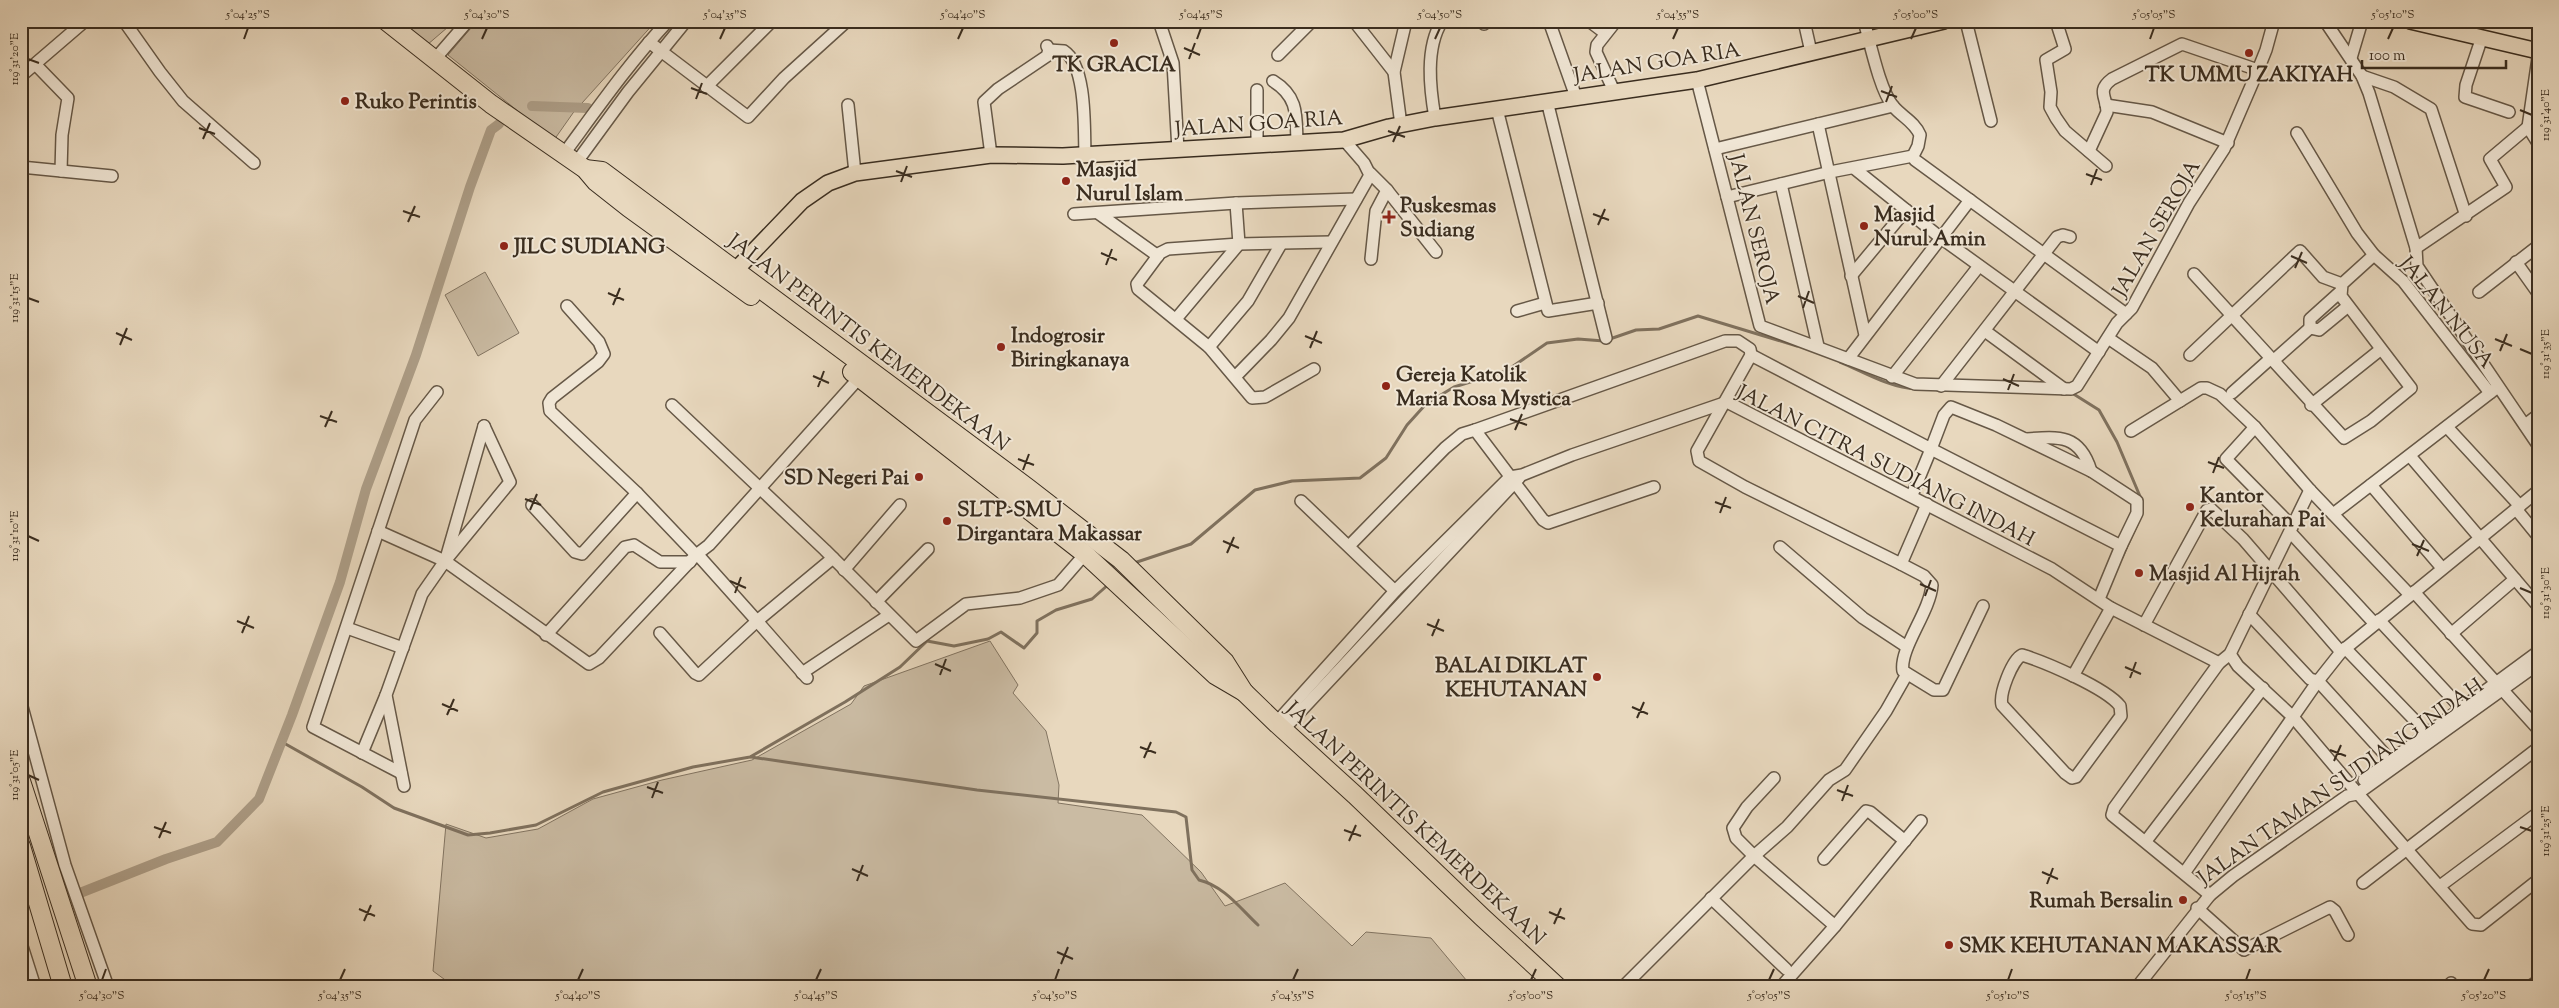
<svg xmlns="http://www.w3.org/2000/svg" width="2559" height="1008" viewBox="0 0 2559 1008" font-family="'Sorts Mill Goudy',serif">
<style>
.grass{fill:#cabba3;stroke:#827461}
.lines{fill:none;stroke-linecap:round;stroke-linejoin:round}
.stream{stroke:#7f715e;stroke-width:3}
.canal{stroke:#ad9e88;stroke-width:10}
.minor-casing{stroke:#665847;stroke-width:14}
.major-casing{stroke:#3a2d1f;stroke-width:18}
.highway-casing{stroke:#3a2d1f;stroke-width:20}
.minor{stroke:#f0e6d5;stroke-width:11}
.major{stroke:#e8d8be;stroke-width:15}
.highway{stroke:#e8d8be;stroke-width:18}
.ticks{fill:none;stroke:#3a2d1f;stroke-width:2}
.poi-dot{fill:#8f2418;stroke:#f0e6d5;stroke-width:2}
.labels{text-anchor:middle;stroke-width:4;stroke-linejoin:round;paint-order:stroke}
.street-label{font-size:21px;fill:#3a2d1f;stroke:#f0e6d5}
.poi-label{font-size:21px;font-weight:bold;fill:#3a2d1f;stroke:#f0e6d5;text-anchor:start}
.neatline{fill:none;stroke:#3a2d1f;stroke-width:2}
.ticks-label{font-size:12px;text-anchor:middle;fill:#3a2d1f}
</style>
<rect width="100%" height="100%" fill="#e8d8be"/>
<filter id="stains"><feTurbulence type="fractalNoise" baseFrequency=".004" numOctaves="4"/><feColorMatrix values="0 0 0 0 .2 0 0 0 0 .09 0 0 0 0 .02 0 0 0 .5 -.17"/></filter>
<radialGradient id="worn" r=".72"><stop offset=".6" stop-color="#630" stop-opacity="0"/><stop offset="1" stop-color="#630" stop-opacity=".3"/></radialGradient>
<g class="grass">
<polygon points="398,21 455,21 427,45"/>
<polygon points="477,21 656,21 573,113 554,140 448,55"/>
<polygon points="485,272 519,333 478,356 445,295"/>
<polygon points="990,641 1018,685 1013,693 1046,731 1059,785 1058,803 1142,815 1201,872 1225,906 1285,883 1352,946 1366,932 1431,938 1472,987 446,987 448,982 433,971 446,824 486,838 538,829 593,799 662,780 752,760 851,704 864,686"/>
</g>
<g class="lines">
<g class="stream">
<path d="M1840,362C1864,372 1890,388 1916,389"/>
<polyline points="2072,393 2099,410 2117,442 2142,501"/>
<polyline points="2122,557 2139,520"/>
<polyline points="1134,563 1191,544 1255,490 1292,481 1360,478 1386,458 1407,425 1426,404 1454,387 1506,371 1547,343 1578,339 1604,341 1636,330 1659,329 1698,316 1797,346"/>
<polyline points="282,742 362,787 394,808 468,835 490,833 536,825 603,792 693,767 750,757 845,702 900,667 927,641 954,646 988,639 1001,632 1024,648 1037,633 1037,621 1056,610 1092,599 1109,584"/>
<path d="M751,757L977,790L1176,812L1186,817L1192,870L1199,880C1224,886 1240,908 1258,925"/>
</g>
<g class="canal">
<polyline points="532,106 588,108"/>
<polyline points="75,895 166,859 217,842 259,799 292,715 340,582 366,489 416,355 470,187 491,130 499,124"/>
</g>
<g class="minor-casing">
<g id="minor">
<polyline points="124,21 160,72 183,101 254,163"/>
<polyline points="1354,21 1394,72"/>
<polyline points="1549,21 1576,97"/>
<polyline points="1589,21 1605,33"/>
<polyline points="1804,21 1811,52"/>
<path d="M1864,21C1870,42 1880,91 1893,106C1902,117 1914,121 1920,135L1918,146L1913,156L1915,160L2126,314"/>
<polyline points="1966,21 1991,121"/>
<polyline points="2056,21 2065,49 2046,60 2051,92 2050,107 2056,118 2065,131 2106,166"/>
<polyline points="2325,21 2362,76 2369,93 2416,248 2417,266 2538,445"/>
<polyline points="1160,24 1173,63 1178,150"/>
<polyline points="1484,24 1487,21"/>
<polyline points="2482,37 2466,85 2465,97 2509,112"/>
<polyline points="649,42 748,117 784,78 847,21"/>
<path d="M1049,50L1064,51C1087,66 1084,129 1085,155"/>
<polyline points="1278,55 1312,21"/>
<polyline points="2351,58 2362,21"/>
<polyline points="2538,58 2528,127 2538,143"/>
<polyline points="435,59 468,21"/>
<polyline points="36,65 68,98 62,135 61,171"/>
<polyline points="21,76 85,21"/>
<polyline points="2362,76 2394,87 2431,109 2466,216"/>
<polyline points="1697,80 1760,326 1915,384 2071,389 2077,386 2117,323 2132,308 2189,203 2224,149 2258,70"/>
<path d="M1273,81C1299,97 1296,116 1297,144"/>
<polyline points="706,87 772,21"/>
<polyline points="1257,90 1257,146"/>
<polyline points="1614,91 1596,52 1597,45 1616,21"/>
<polyline points="1547,101 1606,338"/>
<polyline points="848,105 855,173"/>
<polyline points="2106,105 2152,112 2228,143"/>
<polyline points="1497,109 1548,311 1598,303"/>
<path d="M1435,118C1430,89 1425,48 1442,21"/>
<polyline points="1818,124 1865,335"/>
<polyline points="1401,125 1394,72 1406,21"/>
<polyline points="2297,133 2357,233 2374,255 2403,281 2490,393"/>
<polyline points="1715,149 1893,106"/>
<path d="M2089,151L2107,112C2107,97 2096,91 2112,79L2182,44L2258,70L2266,50L2274,21"/>
<path d="M563,155C597,109 629,63 668,21"/>
<polyline points="991,155 984,102 998,89 1047,56 1049,50 1047,46"/>
<polyline points="576,163 628,92 686,21"/>
<polyline points="21,167 112,176"/>
<polyline points="1855,169 1941,238 2099,352"/>
<polyline points="1370,173 1387,190 1376,211 1371,259"/>
<polyline points="1781,184 1818,346"/>
<polyline points="1387,190 1436,252"/>
<polyline points="1727,197 1830,172 1913,156"/>
<polyline points="1098,213 1158,256"/>
<polyline points="1074,214 1236,203 1356,199"/>
<polyline points="2416,248 2506,187 2490,159 2528,127"/>
<polyline points="2516,262 2538,293"/>
<polyline points="2194,274 2344,438 2371,421 2411,388 2341,296 2342,284 2374,255"/>
<polyline points="1851,276 1906,210"/>
<polyline points="2479,292 2538,246"/>
<polyline points="567,306 599,342 604,354 598,362 552,398 549,403 550,411 637,493 696,555 709,545 859,378"/>
<polyline points="1517,311 1545,303"/>
<polyline points="1176,319 1239,244 1236,203"/>
<polyline points="2310,328 2310,319 2340,292"/>
<polyline points="1985,331 2064,389"/>
<polyline points="2108,338 2152,368 2180,401"/>
<polyline points="1209,347 1248,301 1281,244"/>
<polyline points="1751,355 1931,449 1944,415 1951,407 1996,425 2091,471 2137,501 2137,513 2121,546"/>
<polyline points="2190,355 2300,251 2323,277 2342,284"/>
<polyline points="1848,359 1970,200"/>
<polyline points="2274,360 2310,328 2319,330 2347,307"/>
<polyline points="1314,369 1265,397 1252,398 1209,347 1138,289 1137,284 1160,253 1168,249 1239,244 1331,242"/>
<polyline points="1236,376 1271,340 1289,318 1370,175 1364,163 1344,140"/>
<polyline points="1892,377 1979,266"/>
<polyline points="1941,386 2057,237 2063,235 2070,237"/>
<polyline points="2232,393 2270,359"/>
<polyline points="672,405 825,550 916,641 966,604 1020,598 1058,585 1085,554"/>
<polyline points="2311,405 2380,350"/>
<polyline points="2525,425 2538,415"/>
<polyline points="2255,427 2226,459 2292,526"/>
<polyline points="2447,427 2520,506"/>
<polyline points="1475,430 1725,341 1738,341 1750,349 1751,355 1697,451 1699,461 1745,487 1901,564"/>
<polyline points="2131,431 2201,388 2207,388 2220,394 2255,427 2310,490 2410,595"/>
<path d="M2027,439C2060,436 2080,435 2091,471"/>
<polyline points="2410,456 2538,606"/>
<polyline points="2371,485 2442,568"/>
<polyline points="1912,495 1931,449 2121,546 2099,599"/>
<polyline points="1301,501 1395,591"/>
<path d="M1927,504L1901,564L1924,576L1932,585C1930,612 1899,649 1903,671L1934,690H1943L1983,606"/>
<polyline points="532,505 575,552 582,554 637,493"/>
<polyline points="2516,509 2538,536"/>
<polyline points="2333,514 2494,390"/>
<polyline points="378,531 445,561 589,664 599,658 696,555"/>
<polyline points="2290,532 2375,624"/>
<polyline points="1349,546 1445,448 1462,434 1475,430 1543,520 1548,523 1654,487"/>
<polyline points="1780,547 1863,618 1907,647"/>
<polyline points="447,555 484,426"/>
<polyline points="844,570 900,505"/>
<polyline points="2414,592 2538,729"/>
<polyline points="876,602 928,549"/>
<polyline points="2249,614 2310,679 2318,681 2390,760"/>
<polyline points="2379,620 2461,708"/>
<polyline points="2144,625 2207,510 2211,509 2243,539 2341,652"/>
<polyline points="347,628 403,648"/>
<polyline points="660,633 695,673 699,675 757,621 698,555"/>
<polyline points="2451,634 2515,579"/>
<polyline points="546,635 625,547 634,545 660,562 690,562"/>
<polyline points="2345,648 2427,733"/>
<polyline points="2230,654 2238,666 2293,717 2353,788 2472,924 2481,925 2538,880"/>
<path d="M2022,655C2045,662 2106,688 2120,706L2121,716L2118,720L2076,777L2072,778L2065,773L2002,705C1999,694 2012,660 2022,655Z"/>
<polyline points="802,673 889,615"/>
<polyline points="2073,676 2111,608"/>
<polyline points="807,678 757,621 833,558"/>
<polyline points="21,703 65,865 108,987"/>
<polyline points="1276,723 1395,591 1510,477 1522,475 1572,455 1727,402 2052,569 2111,608 2219,663"/>
<polyline points="1283,730 1519,478"/>
<polyline points="362,753 386,695"/>
<polyline points="401,773 313,727 415,420 437,392"/>
<polyline points="1774,778 1747,807 1733,828 1736,838 1754,856 1787,827 1829,780 1845,770 1886,711 1907,674"/>
<polyline points="2364,780 2538,652"/>
<polyline points="404,786 386,695 422,594 445,561 510,482 484,426"/>
<polyline points="2146,841 2263,688"/>
<polyline points="1824,859 1866,811 1870,812 1905,841"/>
<polyline points="2185,872 2318,681 2341,652 2538,491"/>
<polyline points="2363,883 2538,748"/>
<polyline points="2440,886 2538,813"/>
<polyline points="2210,895 2112,815 2114,808 2219,663 2230,654 2310,490"/>
<polyline points="1711,898 1786,969"/>
<polyline points="2197,908 2244,950 2330,907 2335,911 2348,935"/>
<polyline points="21,943 35,987"/>
<polyline points="2451,983 2453,987"/>
<polyline points="1623,987 1754,856 1835,926"/>
<polyline points="1781,987 1835,926 1921,821"/>
<polyline points="2137,987 2210,895 2233,876 2347,796 2357,794 2538,664"/>
<polyline points="2529,987 2538,981"/>
</g>
</g>
<g class="major-casing">
<g id="major">
<polyline points="2410,21 2538,51"/>
<polyline points="728,278 802,201 828,183 855,173 991,155 1063,156 1344,140 1389,127 1435,118 1697,80 1944,21"/>
</g>
</g>
<g class="highway-casing">
<g id="highway">
<polyline points="386,21 491,104 585,169 596,182 629,208 751,296"/>
<polyline points="585,169 602,171 1028,488 1121,560 1225,662 1244,692 1276,723 1355,795 1482,917 1558,987"/>
<polyline points="852,372 1085,554 1215,675 1244,692"/>
<polyline points="21,781 88,987"/>
<polyline points="21,846 63,987"/>
</g>
</g>
<use href="#minor" class="minor"/>
<use href="#major" class="major"/>
<use href="#highway" class="highway"/>
</g>
<path class="ticks" d="M244,39L248,28M482,39L487,28M720,39L725,28M958,39L963,28M1197,39L1201,28M1435,39L1440,28M1673,39L1678,28M1911,39L1916,28M2150,39L2154,28M2388,39L2393,28M1184,48L1200,55M28,59L39,63M1189,59L1195,43M691,88L707,94M1881,91L1897,97M696,99L702,83M1886,102L1892,86M2520,110L2532,115M199,128L215,134M1388,131L1405,137M203,139L210,123M1393,142L1400,126M896,171L912,177M2086,174L2102,180M901,182L907,166M2091,185L2097,169M403,211L420,217M1593,214L1609,220M408,222L415,206M1598,225L1605,209M1101,253L1117,260M2291,256L2307,263M1106,265L1112,249M2295,268L2302,252M608,293L624,300M1798,296L1814,303M28,298L39,302M613,305L620,288M1803,308L1809,291M116,333L132,340M1305,336L1322,343M2495,339L2512,346M120,345L127,328M1310,348L1317,331M2520,349L2532,354M2500,351L2507,334M813,376L829,383M2003,379L2019,386M818,387L824,371M2008,390L2014,374M320,416L337,422M1510,419L1527,425M325,427L332,411M1515,430L1522,414M1018,459L1034,465M2208,462L2224,468M1023,470L1029,454M2213,473L2219,457M525,499L541,505M1715,502L1731,508M530,510L537,494M1720,513L1726,497M28,536L39,541M1223,541L1239,548M2412,544L2429,551M1227,553L1234,537M2417,556L2424,540M730,581L746,588M1920,584L1936,591M2520,588L2532,593M735,593L741,577M1925,596L1931,580M237,621L254,628M1427,624L1444,631M242,633L249,616M1432,636L1439,619M935,664L951,671M2125,667L2141,674M940,675L946,659M2130,678L2136,662M442,704L458,711M1632,707L1648,714M447,715L454,699M1637,718L1644,702M1140,747L1156,753M2330,750L2346,756M1144,758L1151,742M2334,761L2341,745M28,775L39,780M647,787L663,793M1837,790L1853,796M652,798L658,782M1842,801L1848,785M154,827L171,833M2520,827L2532,831M1344,830L1361,836M159,838L166,822M1349,841L1356,825M852,869L868,876M2042,872L2058,879M857,881L863,865M2047,884L2053,868M359,909L375,916M1549,912L1565,919M364,921L371,905M1554,924L1561,908M1057,952L1073,959M1061,964L1068,947M102,980L106,969M340,980L345,969M578,980L583,969M816,980L821,969M1055,980L1059,969M1293,980L1298,969M1531,980L1536,969M1769,980L1774,969M2008,980L2012,969M2246,980L2250,969M2484,980L2489,969"/>
<g class="poi-dot">
<circle cx="1114" cy="43" r="5"/>
<circle cx="2249" cy="53" r="5"/>
<circle cx="345" cy="101" r="5"/>
<circle cx="1066" cy="181" r="5"/>
<path d="M1386.5 209.5h5v5h5v5h-5v5h-5v-5h-5v-5h5z"/>
<circle cx="1864" cy="226" r="5"/>
<circle cx="504" cy="246" r="5"/>
<circle cx="1001" cy="347" r="5"/>
<circle cx="1386" cy="386" r="5"/>
<circle cx="919" cy="477" r="5"/>
<circle cx="2190" cy="507" r="5"/>
<circle cx="947" cy="521" r="5"/>
<circle cx="2139" cy="573" r="5"/>
<circle cx="1597" cy="677" r="5"/>
<circle cx="2183" cy="900" r="5"/>
<circle cx="1949" cy="945" r="5"/>
</g>
<g class="labels">
<g class="street-label">
<text transform="translate(1657 62) rotate(-9)" y="7">JALAN GOA RIA</text>
<text transform="translate(1259 123) rotate(-4)" y="7">JALAN GOA RIA</text>
<text transform="translate(2156 228) rotate(-60)" y="7">JALAN SEROJA</text>
<text transform="translate(1755 229) rotate(76)" y="7">JALAN SEROJA</text>
<text transform="translate(2447 312) rotate(51)" y="7">JALAN NUSA</text>
<text transform="translate(869 342) rotate(37)" y="7">JALAN PERINTIS KEMERDEKAAN</text>
<text transform="translate(1886 465) rotate(27)" y="7">JALAN CITRA SUDIANG INDAH</text>
<text transform="translate(2340 781) rotate(-35)" y="7">JALAN TAMAN SUDIANG INDAH</text>
<text transform="translate(1416 823) rotate(43)" y="7">JALAN PERINTIS KEMERDEKAAN</text>
</g>
<g class="poi-label">
<text x="1114" y="71" text-anchor="middle">TK GRACIA</text>
<text x="2249" y="81" text-anchor="middle">TK UMMU ZAKIYAH</text>
<text x="355" y="108">Ruko Perintis</text>
<text x="1076" y="176">Masjid<tspan x="1076" dy="24">Nurul Islam</tspan></text>
<text x="1400" y="212">Puskesmas<tspan x="1400" dy="24">Sudiang</tspan></text>
<text x="1874" y="221">Masjid<tspan x="1874" dy="24">Nurul Amin</tspan></text>
<text x="514" y="253">JILC SUDIANG</text>
<text x="1011" y="342">Indogrosir<tspan x="1011" dy="24">Biringkanaya</tspan></text>
<text x="1396" y="381">Gereja Katolik<tspan x="1396" dy="24">Maria Rosa Mystica</tspan></text>
<text x="909" y="484" text-anchor="end">SD Negeri Pai</text>
<text x="2200" y="502">Kantor<tspan x="2200" dy="24">Kelurahan Pai</tspan></text>
<text x="957" y="516">SLTP-SMU<tspan x="957" dy="24">Dirgantara Makassar</tspan></text>
<text x="2149" y="580">Masjid Al Hijrah</text>
<text x="1587" y="672" text-anchor="end">BALAI DIKLAT<tspan x="1587" dy="24">KEHUTANAN</tspan></text>
<text x="2173" y="907" text-anchor="end">Rumah Bersalin</text>
<text x="1959" y="952">SMK KEHUTANAN MAKASSAR</text>
</g>
</g>
<rect width="2559" height="1008" fill="none" stroke="#e8d8be" stroke-width="55"/>
<path d="M2362 60v8h144v-8" fill="none" stroke="#3a2d1f" stroke-width="2.5"/>
<text x="2369" y="60" font-size="15" fill="#3a2d1f" stroke="#f0e6d5" stroke-width="4" paint-order="stroke">100 m</text>
<rect x="28" y="28" width="2504" height="952" class="neatline"/>
<g class="ticks-label">
<text x="248" y="18">5°04'25"S</text>
<text x="487" y="18">5°04'30"S</text>
<text x="725" y="18">5°04'35"S</text>
<text x="963" y="18">5°04'40"S</text>
<text x="1201" y="18">5°04'45"S</text>
<text x="1440" y="18">5°04'50"S</text>
<text x="1678" y="18">5°04'55"S</text>
<text x="1916" y="18">5°05'00"S</text>
<text x="2154" y="18">5°05'05"S</text>
<text x="2393" y="18">5°05'10"S</text>
<text transform="translate(14 59) rotate(-90)" y="4">119°31'20"E</text>
<text transform="translate(2545 115) rotate(-90)" y="4">119°31'40"E</text>
<text transform="translate(14 298) rotate(-90)" y="4">119°31'15"E</text>
<text transform="translate(2545 354) rotate(-90)" y="4">119°31'35"E</text>
<text transform="translate(14 536) rotate(-90)" y="4">119°31'10"E</text>
<text transform="translate(2545 593) rotate(-90)" y="4">119°31'30"E</text>
<text transform="translate(14 775) rotate(-90)" y="4">119°31'05"E</text>
<text transform="translate(2545 831) rotate(-90)" y="4">119°31'25"E</text>
<text x="102" y="999">5°04'30"S</text>
<text x="340" y="999">5°04'35"S</text>
<text x="578" y="999">5°04'40"S</text>
<text x="816" y="999">5°04'45"S</text>
<text x="1055" y="999">5°04'50"S</text>
<text x="1293" y="999">5°04'55"S</text>
<text x="1531" y="999">5°05'00"S</text>
<text x="1769" y="999">5°05'05"S</text>
<text x="2008" y="999">5°05'10"S</text>
<text x="2246" y="999">5°05'15"S</text>
<text x="2484" y="999">5°05'20"S</text>
</g>
<rect width="100%" height="100%" filter="url(#stains)"/>
<rect width="100%" height="100%" fill="url(#worn)"/>
</svg>
